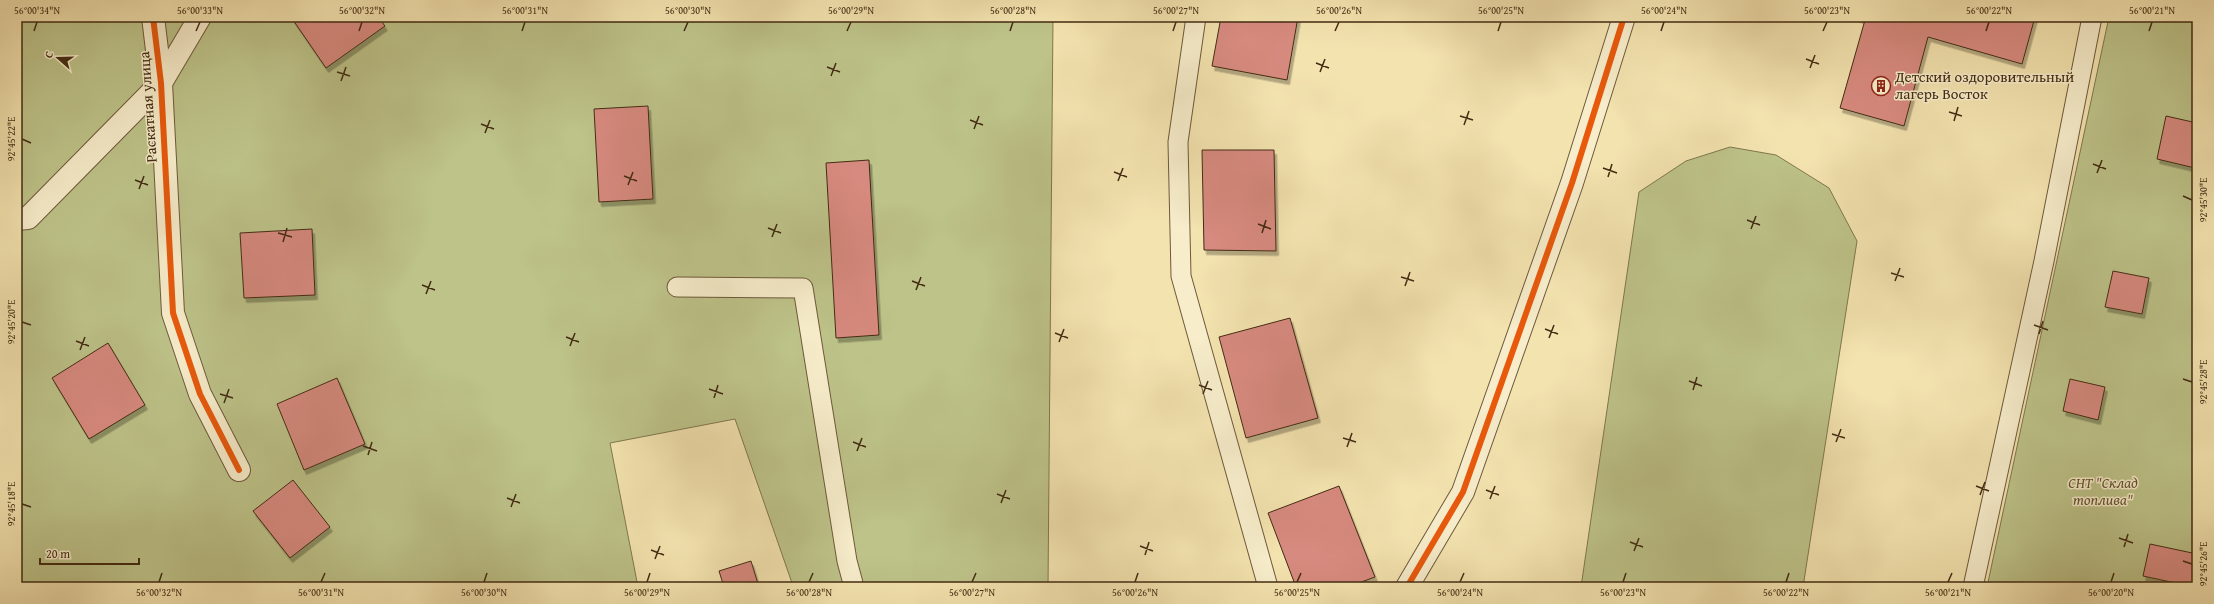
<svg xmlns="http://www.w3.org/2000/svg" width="2214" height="604" viewBox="0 0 2214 604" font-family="'Gentium Book Plus',serif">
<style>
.green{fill:#bdc389;stroke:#80774e}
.building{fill:#d78a7f;stroke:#432b13;filter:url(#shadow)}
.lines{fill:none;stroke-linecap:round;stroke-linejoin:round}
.service-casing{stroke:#6f593a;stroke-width:21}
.minor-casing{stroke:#6f593a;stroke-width:24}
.service{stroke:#f7edcb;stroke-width:19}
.minor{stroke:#f7edcb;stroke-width:22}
.cycleway-casing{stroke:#f7edcb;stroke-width:8}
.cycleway{stroke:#e8590c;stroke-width:6}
.ticks{fill:none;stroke:#432b13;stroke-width:1.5}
.labels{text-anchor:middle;stroke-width:3;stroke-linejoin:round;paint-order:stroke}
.poi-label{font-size:15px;fill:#432b13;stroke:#f7edcb;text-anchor:start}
.street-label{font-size:15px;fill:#432b13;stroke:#f7edcb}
.park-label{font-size:15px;font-style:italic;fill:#625130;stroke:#f7edcb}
.neatline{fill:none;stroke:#432b13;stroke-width:1.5}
.ticks-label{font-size:10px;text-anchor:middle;fill:#432b13}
</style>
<defs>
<filter id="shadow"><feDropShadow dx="2.5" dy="4.5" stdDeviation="0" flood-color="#0004"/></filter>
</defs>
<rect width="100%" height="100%" fill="#f3e3af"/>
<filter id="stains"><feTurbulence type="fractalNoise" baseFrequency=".005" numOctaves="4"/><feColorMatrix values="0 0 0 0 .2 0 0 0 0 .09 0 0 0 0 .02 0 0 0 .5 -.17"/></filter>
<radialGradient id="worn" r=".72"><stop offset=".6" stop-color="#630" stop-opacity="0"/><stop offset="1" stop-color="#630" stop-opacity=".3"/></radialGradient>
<g class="green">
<polygon points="17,17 1053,17 1048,587 811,587 792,583 735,419 610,443 638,587 17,587"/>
<polygon points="2109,17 2197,17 2197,587 1987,587"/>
<polygon points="1730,147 1776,155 1829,188 1857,241 1803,587 1581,587 1639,192 1686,161"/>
</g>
<g class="building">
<polygon points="291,17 378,17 385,26 326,68"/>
<polygon points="1221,17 1298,17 1287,80 1212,66"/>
<polygon points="1855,17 2035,17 2022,64 1928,37 1904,126 1840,108 1865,20"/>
<polygon points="648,106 653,199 599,202 594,109"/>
<polygon points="2166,116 2197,123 2195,168 2157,159"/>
<polygon points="1202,150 1274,150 1276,251 1204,250"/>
<polygon points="869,160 879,335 836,338 826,163"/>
<polygon points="312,229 315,295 244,298 240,233"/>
<polygon points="2113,271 2149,278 2142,314 2105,307"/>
<polygon points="1290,318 1318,418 1246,438 1219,337"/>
<polygon points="108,343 145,405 89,439 52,378"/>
<polygon points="337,378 365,444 304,470 277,404"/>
<polygon points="2070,379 2105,387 2098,420 2063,411"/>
<polygon points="293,480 330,527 290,558 253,511"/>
<polygon points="1339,486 1375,577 1348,587 1296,587 1268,513"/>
<polygon points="2150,544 2197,554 2197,573 2194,587 2143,576"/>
<polygon points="751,561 759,587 724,587 719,571"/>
</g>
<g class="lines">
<g class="service-casing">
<g id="service">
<polyline points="1196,17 1178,142 1181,276 1268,587"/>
<polyline points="677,287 803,288 847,561 854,587"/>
<polyline points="1973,587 2044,261 2092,17"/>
</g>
</g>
<g class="minor-casing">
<g id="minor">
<polyline points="153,17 161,83 173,313 200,394 239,470"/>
<polyline points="17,219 28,218 161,83 200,17"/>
<polyline points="1407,587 1463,492 1572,183 1624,17"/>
</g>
</g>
<use href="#service" class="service"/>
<use href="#minor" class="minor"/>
<g class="cycleway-casing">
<g id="cycleway">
<polyline points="153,17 161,83 173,313 200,394 239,470"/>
<polyline points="1407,587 1463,492 1572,183 1624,17"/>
</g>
</g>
<use href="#cycleway" class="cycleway"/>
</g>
<path class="ticks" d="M34,31L37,22M196,31L200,22M359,31L362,22M522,31L525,22M684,31L688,22M847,31L851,22M1010,31L1013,22M1173,31L1176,22M1335,31L1339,22M1498,31L1501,22M1661,31L1664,22M1823,31L1827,22M1986,31L1989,22M2149,31L2152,22M1806,59L1819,64M1316,63L1329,68M827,67L840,72M1810,68L1815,55M337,72L350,76M1320,72L1325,59M831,76L836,63M341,81L346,67M1949,112L1962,116M1460,116L1473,120M970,120L983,125M1954,121L1958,107M481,124L494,129M1464,125L1469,111M974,129L979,116M485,133L490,120M22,139L31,143M2093,164L2106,169M1603,168L1617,173M1114,172L1127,177M2097,173L2102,160M624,176L637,181M1608,177L1612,164M135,180L148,185M1118,181L1123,168M628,185L633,172M139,189L144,176M2183,196L2192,200M1747,220L1760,225M1258,224L1271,229M768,228L781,233M1751,229L1756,216M278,233L292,237M1262,233L1266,220M772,237L777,224M283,242L287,228M1891,273L1904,277M1401,277L1414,281M912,281L925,286M1895,281L1900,268M422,285L435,290M1405,286L1410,272M916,290L921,277M426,294L431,281M22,322L31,325M2034,325L2048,330M1545,329L1558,334M1055,333L1068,338M2039,334L2043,321M566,337L579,342M1549,338L1554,325M76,341L89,346M1059,342L1064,329M570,346L575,333M80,350L85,337M2183,379L2192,382M1689,381L1702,386M1199,385L1212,390M709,389L723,394M1693,390L1697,377M220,394L233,398M1203,394L1208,381M714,398L718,385M224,403L229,389M1832,434L1845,438M1343,438L1356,442M853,442L866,447M1836,442L1841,429M363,446L377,451M1347,447L1352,433M857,451L862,438M368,455L372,442M1976,486L1989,491M1486,490L1499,495M997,494L1010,499M1980,495L1985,482M507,498L520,503M1490,499L1495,486M1001,503L1006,490M22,504L31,507M511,507L516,494M2119,538L2133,543M1630,542L1643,547M1140,546L1153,551M2124,547L2128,534M651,550L664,555M1634,551L1639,538M1145,555L1149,542M655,559L660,546M2183,561L2192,564M159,582L162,573M321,582L325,573M484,582L487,573M647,582L650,573M809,582L813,573M972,582L976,573M1135,582L1138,573M1297,582L1301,573M1460,582L1464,573M1623,582L1626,573M1786,582L1789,573M1948,582L1952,573M2111,582L2114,573"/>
<defs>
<g id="building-ring" transform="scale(1)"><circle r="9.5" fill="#f7edcb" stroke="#8f2418" stroke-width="1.5"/><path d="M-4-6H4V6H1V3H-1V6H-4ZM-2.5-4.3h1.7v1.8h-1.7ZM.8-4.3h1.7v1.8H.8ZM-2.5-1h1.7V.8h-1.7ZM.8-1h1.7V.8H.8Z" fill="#8f2418"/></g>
</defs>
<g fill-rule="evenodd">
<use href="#building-ring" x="1881" y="86"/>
</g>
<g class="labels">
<g class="poi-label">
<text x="1895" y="82">Детский оздоровительный<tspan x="1895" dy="17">лагерь Восток</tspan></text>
</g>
<g class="street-label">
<text transform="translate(148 107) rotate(-94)" y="5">Раскатная улица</text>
</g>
<g class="park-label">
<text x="2103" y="488">СНТ "Склад<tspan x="2103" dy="17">топлива"</tspan></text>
</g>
</g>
<rect width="2214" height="604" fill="none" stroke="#f3e3af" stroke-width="44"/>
<g transform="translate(58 58) rotate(290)" stroke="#f7edcb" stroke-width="3" paint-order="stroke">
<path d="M0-3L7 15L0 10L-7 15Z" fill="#432b13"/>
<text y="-6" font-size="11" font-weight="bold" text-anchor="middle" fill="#432b13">С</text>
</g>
<path d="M40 558v6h99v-6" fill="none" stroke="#432b13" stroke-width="2"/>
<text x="46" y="558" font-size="12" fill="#432b13" stroke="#f7edcb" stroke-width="3" paint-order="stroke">20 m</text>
<rect x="22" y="22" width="2170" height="560" class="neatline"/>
<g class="ticks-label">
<text x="37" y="14">56°00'34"N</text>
<text x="200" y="14">56°00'33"N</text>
<text x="362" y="14">56°00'32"N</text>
<text x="525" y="14">56°00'31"N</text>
<text x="688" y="14">56°00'30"N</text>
<text x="851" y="14">56°00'29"N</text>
<text x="1013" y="14">56°00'28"N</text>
<text x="1176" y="14">56°00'27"N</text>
<text x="1339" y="14">56°00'26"N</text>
<text x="1501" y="14">56°00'25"N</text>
<text x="1664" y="14">56°00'24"N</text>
<text x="1827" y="14">56°00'23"N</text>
<text x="1989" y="14">56°00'22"N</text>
<text x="2152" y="14">56°00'21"N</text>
<text transform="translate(11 139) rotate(-90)" y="4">92°45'22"E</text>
<text transform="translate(2203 200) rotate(-90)" y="4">92°45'30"E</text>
<text transform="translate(11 322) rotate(-90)" y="4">92°45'20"E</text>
<text transform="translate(2203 382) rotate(-90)" y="4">92°45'28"E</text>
<text transform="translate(11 504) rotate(-90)" y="4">92°45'18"E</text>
<text transform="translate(2203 564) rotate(-90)" y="4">92°45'26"E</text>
<text x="159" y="596">56°00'32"N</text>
<text x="321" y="596">56°00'31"N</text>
<text x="484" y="596">56°00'30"N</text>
<text x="647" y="596">56°00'29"N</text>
<text x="809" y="596">56°00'28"N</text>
<text x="972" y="596">56°00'27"N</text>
<text x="1135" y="596">56°00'26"N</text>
<text x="1297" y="596">56°00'25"N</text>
<text x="1460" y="596">56°00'24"N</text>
<text x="1623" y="596">56°00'23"N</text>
<text x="1786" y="596">56°00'22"N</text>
<text x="1948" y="596">56°00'21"N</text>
<text x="2111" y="596">56°00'20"N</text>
</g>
<rect width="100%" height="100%" filter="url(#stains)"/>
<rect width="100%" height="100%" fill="url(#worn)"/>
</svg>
